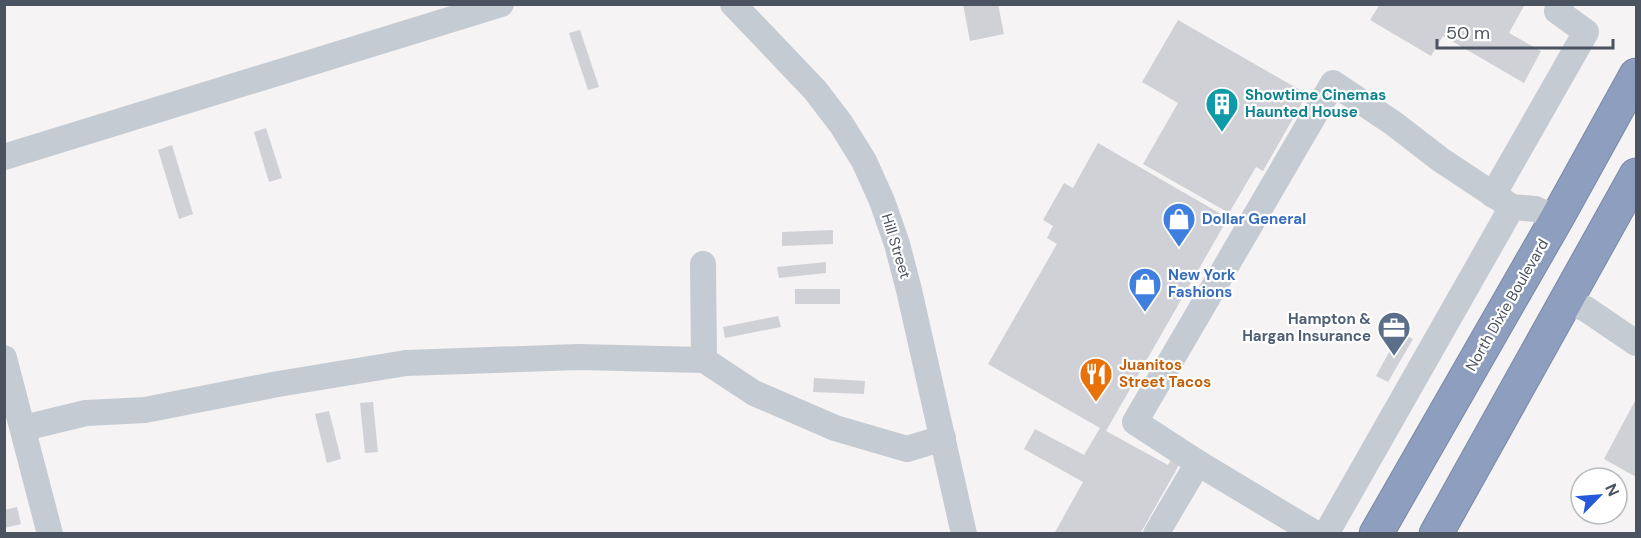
<svg xmlns="http://www.w3.org/2000/svg" width="1641" height="538" viewBox="0 0 1641 538" font-family="'DM Sans',sans-serif">
<style>
.building{fill:#d0d1d7}
.lines{fill:none;stroke-linecap:round;stroke-linejoin:round}
.highway-casing{stroke:#7989aa;stroke-width:35}
.minor{stroke:#c5cbd3;stroke-width:26}
.highway{stroke:#8e9ebe;stroke-width:33}
.labels{text-anchor:middle;stroke-width:4.5;stroke-linejoin:round;paint-order:stroke}
.culture-label{font-size:15px;font-weight:bold;fill:#0d838f;stroke:#fff;text-anchor:start}
.shop-label{font-size:15px;font-weight:bold;fill:#366cbe;stroke:#fff;text-anchor:start}
.street-label{font-size:15px;fill:#4b5360;stroke:#fff}
.service-label{font-size:15px;font-weight:bold;fill:#4e5e75;stroke:#fff;text-anchor:end}
.food-label{font-size:15px;font-weight:bold;fill:#c56008;stroke:#fff;text-anchor:start}
</style>
<rect width="100%" height="100%" fill="#f5f3f3"/>
<g class="building">
<polygon points="963,4 998,4 1004,34 970,41"/>
<polygon points="1380,4 1525,4 1509,33 1541,51 1524,83 1443,36 1431,56 1370,20"/>
<polygon points="1178,20 1307,94 1263,171 1256,167 1229,213 1143,164 1178,103 1142,82"/>
<polygon points="580,30 599,87 588,90 569,33"/>
<polygon points="266,128 282,178 269,182 254,132"/>
<polygon points="1098,143 1228,218 1106,431 1168,465 1171,460 1179,465 1140,534 1054,534 1083,482 1024,449 1035,429 1084,455 1100,428 988,364 1057,244 1047,238 1053,226 1043,220 1064,183 1073,188"/>
<polygon points="172,145 193,214 179,219 158,150"/>
<polygon points="833,230 833,244 782,246 782,232"/>
<polygon points="826,262 826,273 779,278 777,267"/>
<rect x="795" y="289" width="45" height="15"/>
<polygon points="778,316 781,327 725,338 723,327"/>
<polygon points="1400,332 1413,339 1388,382 1376,376"/>
<polygon points="814,378 865,381 864,394 813,392"/>
<polygon points="1636,399 1636,477 1604,459"/>
<polygon points="373,402 378,452 365,453 360,403"/>
<polygon points="329,411 341,459 327,463 315,414"/>
<polygon points="17,507 21,524 4,528 4,510"/>
</g>
<g class="lines">
<g class="highway-casing">
<g id="highway">
<polyline points="1376,534 1557,218 1636,75"/>
<polyline points="1436,534 1636,175"/>
</g>
</g>
<g class="minor">
<polyline points="733,4 815,90 841,124 864,161 882,201 897,244 909,290 964,534"/>
<polyline points="4,157 501,4"/>
<polyline points="1493,195 1586,32 1557,11 1561,4"/>
<polyline points="703,264 704,360 754,393 835,428 907,449 943,438"/>
<polyline points="1566,301 1586,309 1636,343"/>
<polyline points="4,358 50,534"/>
<polyline points="24,428 86,413 145,410 278,384 406,363 578,357 704,360"/>
<polyline points="1198,463 1135,422 1333,83 1393,123 1441,160 1512,207 1535,209 1557,218"/>
<polyline points="1156,534 1198,463 1316,534"/>
<polyline points="1326,534 1512,207"/>
</g>
<use href="#highway" class="highway"/>
</g>
<defs>
<g id="building-pin" transform="scale(1.725)"><path d="M0 17L-7.5 6A9.5 9.5 0 1 1 7.5 6Z" fill="#0f9aa8" stroke="#fff"/><path d="M-4-6H4V6H1V3H-1V6H-4ZM-2.5-4.3h1.7v1.8h-1.7ZM.8-4.3h1.7v1.8H.8ZM-2.5-1h1.7V.8h-1.7ZM.8-1h1.7V.8H.8Z" fill="#fff"/></g>
<g id="shop-pin" transform="scale(1.725)"><path d="M0 17L-7.5 6A9.5 9.5 0 1 1 7.5 6Z" fill="#3f7fe0" stroke="#fff"/><path d="M-5-2.5h2.3a2.7 3.5 0 0 1 5.4 0H5L5.5 6h-11ZM-1.5-2.5h3a1.5 2.3 0 0 0-3 0Z" fill="#fff"/></g>
<g id="office-pin" transform="scale(1.725)"><path d="M0 17L-7.5 6A9.5 9.5 0 1 1 7.5 6Z" fill="#5c6f8a" stroke="#fff"/><path d="M-6-3h4V-5.5h4V-3h4V5H-6ZM-1-4.5V-3h2v-1.5ZM-6 0V1H6V0Z" fill="#fff"/></g>
<g id="restaurant-pin" transform="scale(1.725)"><path d="M0 17L-7.5 6A9.5 9.5 0 1 1 7.5 6Z" fill="#e8710a" stroke="#fff"/><path d="M-5-6h1v4h1v-4h1v4h1v-4h1v5L-1.5 .5V6h-2V.5L-5-1ZM5-6V6H3V1.5H1.5Q1.5-4 5-6Z" fill="#fff"/></g>
</defs>
<g fill-rule="evenodd">
<use href="#building-pin" x="1222" y="104"/>
<use href="#shop-pin" x="1179" y="219"/>
<use href="#shop-pin" x="1145" y="284"/>
<use href="#office-pin" x="1394" y="328"/>
<use href="#restaurant-pin" x="1096" y="374"/>
</g>
<g class="labels">
<g class="culture-label">
<text x="1245" y="100">Showtime Cinemas<tspan x="1245" dy="17">Haunted House</tspan></text>
</g>
<g class="shop-label">
<text x="1202" y="224">Dollar General</text>
<text x="1168" y="280">New York<tspan x="1168" dy="17">Fashions</tspan></text>
</g>
<g class="street-label">
<text transform="translate(896 246) rotate(73)" y="5">Hill Street</text>
<text transform="translate(1507 305) rotate(-60)" y="5">North Dixie Boulevard</text>
</g>
<g class="service-label">
<text x="1371" y="324">Hampton &amp;<tspan x="1371" dy="17">Hargan Insurance</tspan></text>
</g>
<g class="food-label">
<text x="1119" y="370">Juanitos<tspan x="1119" dy="17">Street Tacos</tspan></text>
</g>
</g>
<rect width="1641" height="538" fill="none" stroke="#4b5360" stroke-width="12"/>
<g transform="translate(1599 496) rotate(65)"><circle r="28" fill="#ffffff" stroke="#b7babf" stroke-width="1.5"/>
<path d="M0-4.5L10 22L0 15L-10 22Z" fill="#255add"/>
<text y="-9" font-size="16" font-weight="bold" text-anchor="middle" fill="#4b5360">N</text>
</g>
<path d="M1437 39v9h176v-9" fill="none" stroke="#4b5360" stroke-width="3"/>
<text x="1446" y="39" font-size="18" fill="#4b5360" stroke="#ffffff" stroke-width="4.5" paint-order="stroke">50 m</text>
</svg>
